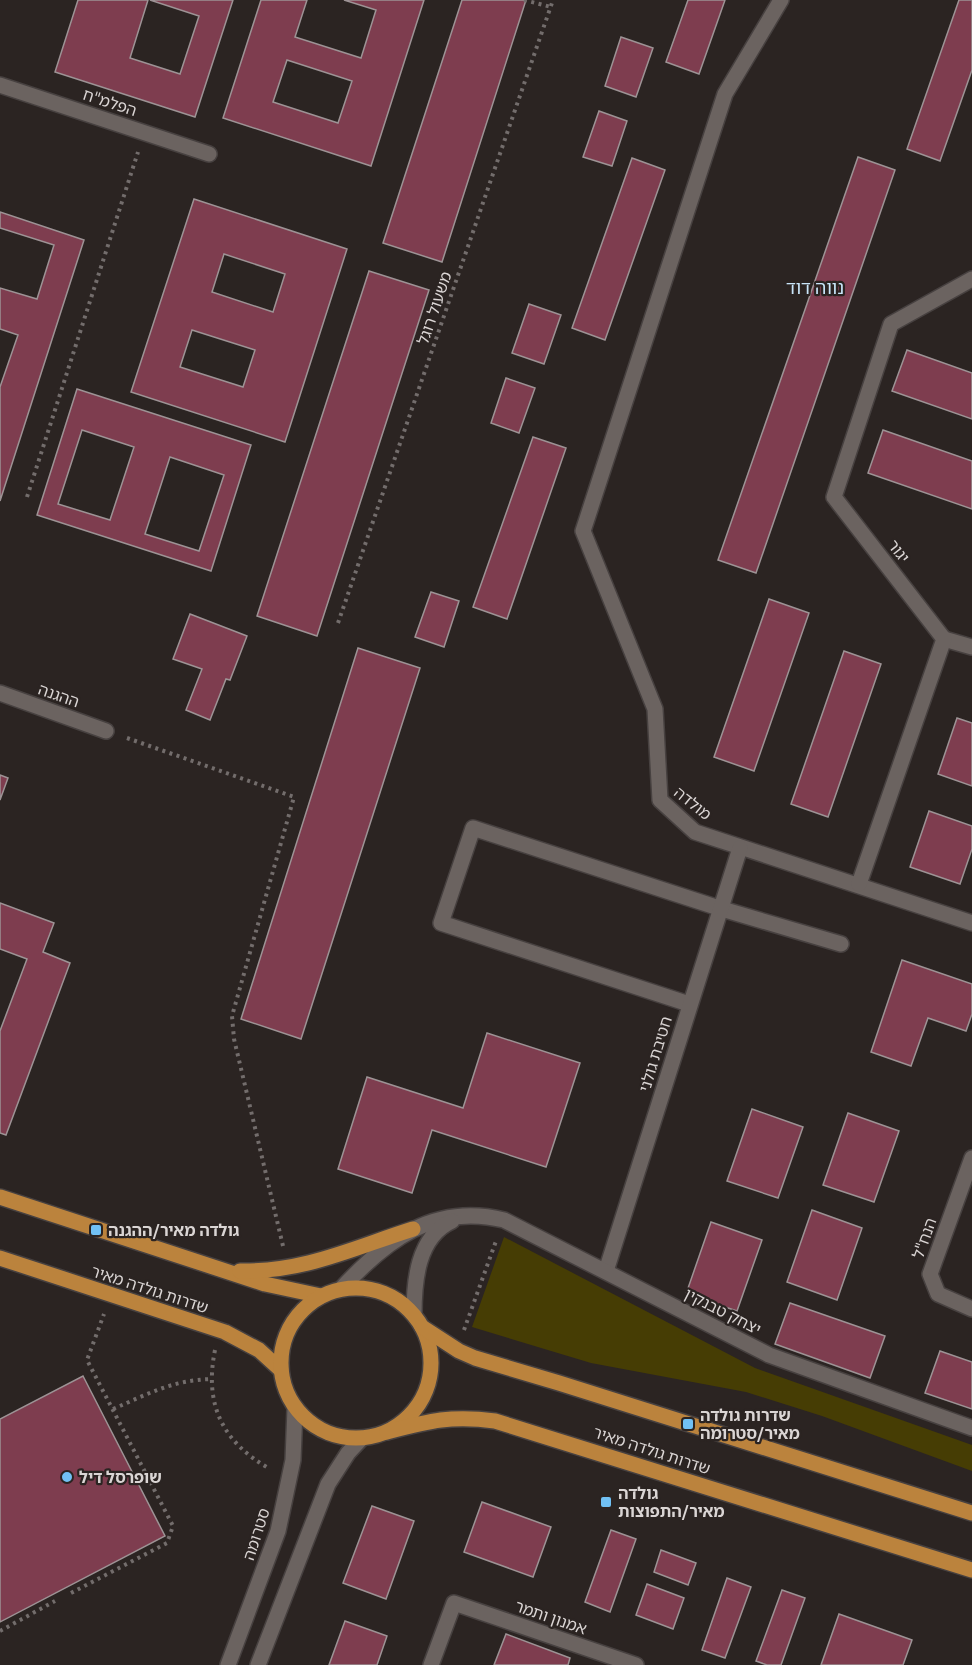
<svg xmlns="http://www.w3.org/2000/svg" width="972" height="1665" viewBox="0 0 972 1665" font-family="'IBM Plex Sans','Noto Sans Hebrew',sans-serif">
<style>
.green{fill:#463d04}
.building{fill:#7e3d4f;stroke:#9d9395;stroke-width:1.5;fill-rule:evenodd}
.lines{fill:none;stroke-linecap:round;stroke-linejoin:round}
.minor-casing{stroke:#474140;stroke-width:18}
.major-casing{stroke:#474140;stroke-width:18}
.path{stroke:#736d6c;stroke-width:4;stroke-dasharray:3 4.5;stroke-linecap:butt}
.minor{stroke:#6b6360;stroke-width:15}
.major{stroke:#bb833d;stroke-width:15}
.poi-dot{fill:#71c1f5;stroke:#2b2422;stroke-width:2}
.labels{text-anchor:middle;stroke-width:4.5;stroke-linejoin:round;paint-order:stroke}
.street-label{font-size:16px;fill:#dad5d4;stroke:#2b2422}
.poi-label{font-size:16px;font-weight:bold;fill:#dad5d4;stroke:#2b2422;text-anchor:start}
.neighbourhood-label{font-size:18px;fill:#c9e5f9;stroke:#2b2422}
</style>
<rect width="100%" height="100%" fill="#2b2422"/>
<polygon class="green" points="504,1237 755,1368 972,1445 972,1471 822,1416 746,1392 591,1363 472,1327"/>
<g class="building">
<polygon points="78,0 148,0 130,58 180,74 199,16 150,0 233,0 195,117 55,72"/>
<path d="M261,0H307L295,37L361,58L376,10L344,0H424L371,166L223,118ZM287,60L352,81L338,123L273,102Z"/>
<polygon points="462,0 526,0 442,262 383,243"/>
<polygon points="688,0 725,0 699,74 666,62"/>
<polygon points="959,0 972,0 972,70 940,161 907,149"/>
<polygon points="621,37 653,48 636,97 605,86"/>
<polygon points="599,111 627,121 612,166 583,157"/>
<polygon points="858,157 895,170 756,573 718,560"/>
<polygon points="632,158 665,170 605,340 572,328"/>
<path d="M194,199L347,249L285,442L131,392ZM224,254L285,274L273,312L212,292ZM192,330L255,350L243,387L180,367Z"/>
<polygon points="0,212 84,240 0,501 0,387 18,335 0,329 0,288 37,299 54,245 0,228"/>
<polygon points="369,271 429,290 317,636 257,616"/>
<polygon points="529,304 561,315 544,364 512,353"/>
<polygon points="907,350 972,373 972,419 892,391"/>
<polygon points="506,378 535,388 519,433 491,423"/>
<path d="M77,389L251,445L211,571L37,515ZM82,430L134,447L110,520L58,504ZM170,457L224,475L199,551L145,534Z"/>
<polygon points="883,430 972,461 972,509 868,473"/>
<polygon points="533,437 566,448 507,619 473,607"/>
<polygon points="431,592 459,601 444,647 415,637"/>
<polygon points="769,599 809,613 754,771 714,757"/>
<polygon points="190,614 247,636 230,680 226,679 210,720 186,710 202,669 173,659"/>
<polygon points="358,648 420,668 301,1039 241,1019"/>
<polygon points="844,651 881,664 828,817 791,804"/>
<polygon points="957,718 972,723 972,786 938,774"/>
<polygon points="0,775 8,778 0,800"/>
<polygon points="929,811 972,826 972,849 960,884 910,867"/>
<polygon points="0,903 54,923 43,952 70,963 6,1135 0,1133 0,1031 27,959 0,949"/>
<polygon points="902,960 972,984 972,1014 966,1031 928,1018 911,1066 871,1052"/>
<polygon points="487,1033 580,1063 546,1167 432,1130 412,1193 338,1169 367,1077 463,1108"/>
<polygon points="752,1109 803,1127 778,1198 727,1181"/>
<polygon points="848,1113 899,1131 874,1202 823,1185"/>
<polygon points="812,1210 862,1228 837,1300 787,1282"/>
<polygon points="711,1222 762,1240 737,1311 686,1294"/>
<polygon points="790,1303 885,1336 870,1378 775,1344"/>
<polygon points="940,1351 972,1362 972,1409 925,1393"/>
<polygon points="83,1376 165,1536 0,1622 0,1419"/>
<polygon points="482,1502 551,1527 533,1577 464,1552"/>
<polygon points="372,1506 414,1521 386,1599 343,1583"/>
<polygon points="611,1530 636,1539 610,1612 585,1602"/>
<polygon points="661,1550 696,1563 688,1585 654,1572"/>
<polygon points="727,1578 751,1587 725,1658 702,1650"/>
<polygon points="647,1584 684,1598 673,1629 636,1615"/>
<polygon points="782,1590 805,1598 781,1665 767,1665 756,1661"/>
<polygon points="839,1614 912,1640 903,1665 821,1665"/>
<polygon points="345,1621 387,1636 377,1665 329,1665"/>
<polygon points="506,1634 570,1658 568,1665 494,1665"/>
</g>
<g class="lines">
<g class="minor-casing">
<g id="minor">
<polyline points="781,0 725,94 583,531 655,709 660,800 695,832 972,923"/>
<polyline points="0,85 209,154"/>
<polyline points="944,639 972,647"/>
<polyline points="0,693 106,731"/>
<polyline points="859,884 944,639 834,497 891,324 972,279"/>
<polyline points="689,1004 441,923 473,828 722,909 841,944"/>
<polyline points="972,1158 930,1274 938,1294 972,1309"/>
<polyline points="606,1271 740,848"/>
<path d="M341,1289C386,1240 434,1203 504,1220L769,1355L972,1428"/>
<path d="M414,1315C414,1282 417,1237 452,1221"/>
<polyline points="228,1665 278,1531 293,1460 295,1408"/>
<polyline points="258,1665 328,1484 348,1453 362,1438"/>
<polyline points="431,1665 454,1603 636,1665"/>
</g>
</g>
<g class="major-casing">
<g id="major">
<polyline points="0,1197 265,1284 321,1296"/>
<polyline points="0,1258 225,1332 259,1350 281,1370"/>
<path d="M240,1271C305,1272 353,1248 413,1229"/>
<circle cx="356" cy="1363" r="75"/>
<polyline points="422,1327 459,1351 475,1358 559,1383 972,1513"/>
<path d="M387,1432C429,1421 451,1415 495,1421L972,1570"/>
</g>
</g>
<g class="path">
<polyline points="524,0 551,7"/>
<polyline points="27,497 138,152"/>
<polyline points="338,623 553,0"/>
<polyline points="127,738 294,797 232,1016 234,1039 283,1246"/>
<polyline points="464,1330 496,1241"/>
<path d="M215,1350C204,1404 222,1442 270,1469"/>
<path d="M113,1409C148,1394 172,1380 212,1379"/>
<polyline points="71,1593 167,1543 173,1526 87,1360 104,1314"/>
<polyline points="0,1631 55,1601"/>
</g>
<use href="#minor" class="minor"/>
<use href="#major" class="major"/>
</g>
<g class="poi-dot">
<rect x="90" y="1224" width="12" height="12" rx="3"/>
<rect x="682" y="1418" width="12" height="12" rx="3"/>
<circle cx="67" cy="1477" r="6"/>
<rect x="600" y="1496" width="12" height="12" rx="3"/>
</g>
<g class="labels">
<g class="street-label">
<text transform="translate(110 102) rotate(18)" y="6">הפלמ"ח</text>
<text transform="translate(434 308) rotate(-71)" y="6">משעול רוגל</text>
<text transform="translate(899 551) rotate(52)" y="6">יגור</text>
<text transform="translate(59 695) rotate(19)" y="6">ההגנה</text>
<text transform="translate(693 803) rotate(39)" y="6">מולדה</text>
<text transform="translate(655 1054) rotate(-73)" y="6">חטיבת גולני</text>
<text transform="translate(924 1238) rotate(-70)" y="6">הנח"ל</text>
<text transform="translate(150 1289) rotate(18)" y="6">שדרות גולדה מאיר</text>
<text transform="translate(723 1311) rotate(27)" y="6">יצחק טבנקין</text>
<text transform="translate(652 1450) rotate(18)" y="6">שדרות גולדה מאיר</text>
<text transform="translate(256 1534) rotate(-72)" y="6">סטרומה</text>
<text transform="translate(551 1617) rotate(19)" y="6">אמנון ותמר</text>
</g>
<g class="poi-label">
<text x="108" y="1236">גולדה מאיר/ההגנה</text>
<text x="700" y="1421">שדרות גולדה<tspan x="700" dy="18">מאיר/סטרומה</tspan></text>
<text x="79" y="1483">שופרסל דיל</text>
<text x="618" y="1499">גולדה<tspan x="618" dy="18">מאיר/התפוצות</tspan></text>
</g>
<g class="neighbourhood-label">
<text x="815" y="294">נווה דוד</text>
</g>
</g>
</svg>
